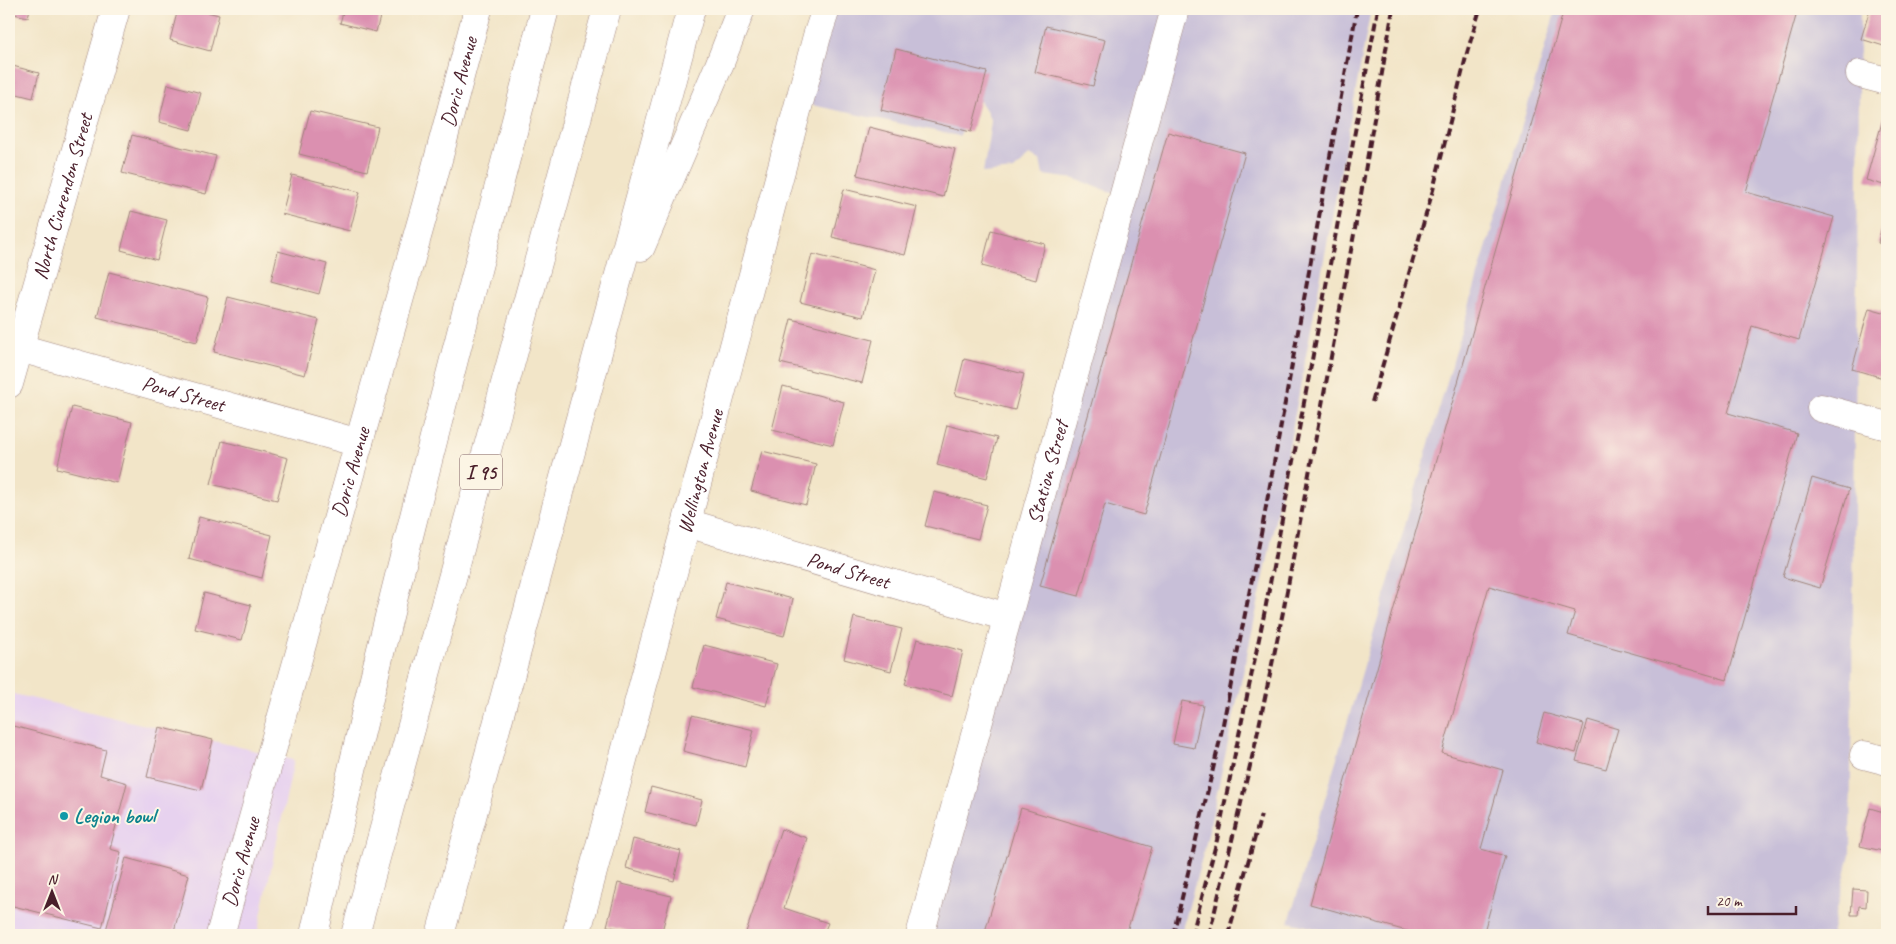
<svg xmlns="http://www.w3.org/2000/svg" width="1896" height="944" viewBox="0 0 1896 944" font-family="Caveat,sans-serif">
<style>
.built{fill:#e7d2ef}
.industrial{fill:#c8bfd8}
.building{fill:#db90b0}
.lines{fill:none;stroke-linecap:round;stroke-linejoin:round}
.minor-casing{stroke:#9e827a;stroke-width:29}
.highway-casing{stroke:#9e827a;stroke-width:29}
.minor{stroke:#fff;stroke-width:28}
.highway{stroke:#fff;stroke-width:28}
.rail{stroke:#4a1f2b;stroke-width:4;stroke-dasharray:8 4;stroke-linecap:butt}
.culture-dot{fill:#0f9aa8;stroke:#fcf5e5;stroke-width:2}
.labels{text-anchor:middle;stroke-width:4;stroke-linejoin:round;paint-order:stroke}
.shield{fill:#fcf5e5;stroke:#7f5f63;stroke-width:1}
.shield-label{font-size:20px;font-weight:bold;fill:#4a1f2b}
.street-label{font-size:21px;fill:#4a1f2b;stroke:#fcf5e5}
.culture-label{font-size:21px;font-weight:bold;fill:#0d838f;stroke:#fcf5e5;text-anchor:start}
</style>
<rect width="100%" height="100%" fill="#fcf5e5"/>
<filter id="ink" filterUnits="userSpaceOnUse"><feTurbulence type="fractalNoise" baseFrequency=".02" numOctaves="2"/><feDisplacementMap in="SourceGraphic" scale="10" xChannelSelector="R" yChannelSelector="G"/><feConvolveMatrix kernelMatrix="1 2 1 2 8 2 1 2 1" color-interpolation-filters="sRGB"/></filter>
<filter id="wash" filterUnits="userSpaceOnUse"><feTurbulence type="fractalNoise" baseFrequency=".0096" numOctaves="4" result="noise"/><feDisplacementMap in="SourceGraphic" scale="20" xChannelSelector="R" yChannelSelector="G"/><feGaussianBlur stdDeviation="1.12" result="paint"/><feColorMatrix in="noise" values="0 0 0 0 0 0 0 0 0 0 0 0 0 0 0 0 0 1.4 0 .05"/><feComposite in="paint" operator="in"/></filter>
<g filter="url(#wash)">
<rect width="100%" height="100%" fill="#f2e5c8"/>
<polygon class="built" points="9,693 294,760 257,935 9,935"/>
<g class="industrial">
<polygon points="833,9 1371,9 1268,558 1207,839 1181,935 928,935 1121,196 1075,179 1043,175 1040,160 1029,155 1014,170 983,173 991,122 986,110 980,101 959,136 807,104"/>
<polygon points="1556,9 1860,9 1850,854 1831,935 1345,935 1289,922"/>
</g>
<g id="blocks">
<g class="building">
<polygon points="9,9 30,9 28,17 9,13"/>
<polygon points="178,9 195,9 219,15 210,51 170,40"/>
<polygon points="344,9 382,9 376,32 340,23"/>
<polygon points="1564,9 1798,9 1746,192 1834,217 1799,340 1752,326 1728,413 1797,433 1727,680 1568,635 1575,611 1489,586 1442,753 1503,770 1481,849 1505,856 1483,935 1421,935 1310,904"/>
<polygon points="1870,9 1887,9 1887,47 1861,39"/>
<polygon points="1046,26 1105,40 1093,86 1035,72"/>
<polygon points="896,49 987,72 971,132 881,110"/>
<polygon points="9,65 39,73 33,98 9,92"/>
<polygon points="168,84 201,93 191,130 159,122"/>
<polygon points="1887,104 1887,186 1866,180"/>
<polygon points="310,111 378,127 367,171 299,154"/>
<polygon points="9,116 14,118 9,138"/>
<polygon points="869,127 955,149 943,197 857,175"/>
<polygon points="1168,132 1245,153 1144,515 1105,504 1079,596 1040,586"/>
<polygon points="132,135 216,156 206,194 122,173"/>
<polygon points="292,175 360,192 350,231 282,214"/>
<polygon points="844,189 917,207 905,255 832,237"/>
<polygon points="131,211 167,220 157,260 121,250"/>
<polygon points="1884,218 1887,219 1887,245 1878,243"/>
<polygon points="991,230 1045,244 1036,280 982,266"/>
<polygon points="278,251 327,264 319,294 271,281"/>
<polygon points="812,254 875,270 863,317 800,302"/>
<polygon points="109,272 208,297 197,342 97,317"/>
<polygon points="228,297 319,320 305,375 214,352"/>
<polygon points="1869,308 1887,313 1887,379 1852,369"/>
<polygon points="791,319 873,340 862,383 780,363"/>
<polygon points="964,359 1024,374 1015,410 955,395"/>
<polygon points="783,386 844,402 833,445 772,430"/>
<polygon points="72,407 132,422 117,483 57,468"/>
<polygon points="947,425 997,438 987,478 937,465"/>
<polygon points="222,441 288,458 277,500 211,484"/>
<polygon points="762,451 816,464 806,505 751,491"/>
<polygon points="1812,478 1849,489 1820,588 1783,577"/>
<polygon points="934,492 987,505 978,539 925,526"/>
<polygon points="199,517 272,535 262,578 189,559"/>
<polygon points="726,582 793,599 784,636 716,619"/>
<polygon points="204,593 251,605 242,640 195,629"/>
<polygon points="854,617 902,629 891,671 844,659"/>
<polygon points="917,639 963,651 952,696 905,684"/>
<polygon points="704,645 777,664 766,706 693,687"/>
<polygon points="1182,701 1203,705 1194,748 1173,744"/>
<polygon points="1544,713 1584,724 1576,753 1536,742"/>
<polygon points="692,715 754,730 745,767 683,751"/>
<polygon points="1588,720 1618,729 1606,769 1576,761"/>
<polygon points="9,725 106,750 100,775 127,783 110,849 121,852 102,928 9,905"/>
<polygon points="159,727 213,740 201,790 147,777"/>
<polygon points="651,787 702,800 696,825 645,812"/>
<polygon points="1021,808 1152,847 1126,935 984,935"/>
<polygon points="1870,808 1887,813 1887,852 1860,846"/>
<polygon points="781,829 807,838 784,908 828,923 823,935 745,935"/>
<polygon points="633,839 681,851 674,881 626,868"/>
<polygon points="126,858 189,875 173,935 125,935 106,930"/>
<polygon points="618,883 671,896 661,935 645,935 607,926"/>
<polygon points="1853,889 1867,890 1866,907 1859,906 1858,915 1851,915"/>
</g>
</g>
</g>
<g filter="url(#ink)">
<use href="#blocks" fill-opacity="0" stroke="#9e827a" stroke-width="1"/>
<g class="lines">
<g class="minor-casing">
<g id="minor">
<polyline points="1860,74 1887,81"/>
<path id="s1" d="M9,345L359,443"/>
<path id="s2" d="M9,384L116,9"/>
<polyline points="1821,408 1887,426"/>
<path id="s3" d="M687,523L1007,617"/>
<polyline points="1864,755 1887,761"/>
<path id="s4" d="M220,935L426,205L478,9"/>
<path id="s5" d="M576,935L817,36L826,9"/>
<path id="s6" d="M920,935L1175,9"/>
</g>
</g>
<g class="highway-casing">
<g id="highway">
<polyline points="641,247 720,63 741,9"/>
<path d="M314,935C383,625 465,317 545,9"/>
<polyline points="355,935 607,9"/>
<polyline points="440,935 691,9"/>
</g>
</g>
<use href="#minor" class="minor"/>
<use href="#highway" class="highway"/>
<g class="rail">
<polyline points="1372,402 1433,190 1467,53 1480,9"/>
<polyline points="1173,935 1219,744 1261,534 1357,9"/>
<polyline points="1192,935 1217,840 1265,610 1378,9"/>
<polyline points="1209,935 1255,745 1283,612 1355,229 1393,9"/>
<polyline points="1228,935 1261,815"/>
</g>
</g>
</g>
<circle class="culture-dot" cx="64" cy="816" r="5"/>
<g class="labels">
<rect class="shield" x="460" y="454.5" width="42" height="35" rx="4"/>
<g class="shield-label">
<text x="481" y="479">I 95</text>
</g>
<g class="street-label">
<text dy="7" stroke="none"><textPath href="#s4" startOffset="886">Doric Avenue</textPath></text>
<text dy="7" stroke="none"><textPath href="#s2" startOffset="195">North Ciarendon Street</textPath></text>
<text dy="7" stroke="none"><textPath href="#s1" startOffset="181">Pond Street</textPath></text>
<text dy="7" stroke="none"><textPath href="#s4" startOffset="481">Doric Avenue</textPath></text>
<text dy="7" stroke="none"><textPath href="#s5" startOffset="480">Wellington Avenue</textPath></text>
<text dy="7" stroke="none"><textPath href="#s6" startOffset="480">Station Street</textPath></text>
<text dy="7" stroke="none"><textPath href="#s3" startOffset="168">Pond Street</textPath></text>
<text dy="7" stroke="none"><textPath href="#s4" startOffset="76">Doric Avenue</textPath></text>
</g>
<g class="culture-label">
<text x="74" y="823">Legion bowl</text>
</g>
</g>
<rect width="1896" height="944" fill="none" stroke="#fcf5e5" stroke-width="30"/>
<g transform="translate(52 892)" stroke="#fcf5e5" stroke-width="4" paint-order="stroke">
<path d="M0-4L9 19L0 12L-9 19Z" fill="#4a1f2b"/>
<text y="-8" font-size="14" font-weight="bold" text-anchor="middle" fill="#4a1f2b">N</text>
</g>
<path d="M1708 906v8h88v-8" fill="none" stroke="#4a1f2b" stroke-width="2.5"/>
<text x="1716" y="906" font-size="15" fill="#4a1f2b" stroke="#fcf5e5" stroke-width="4" paint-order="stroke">20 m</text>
</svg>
